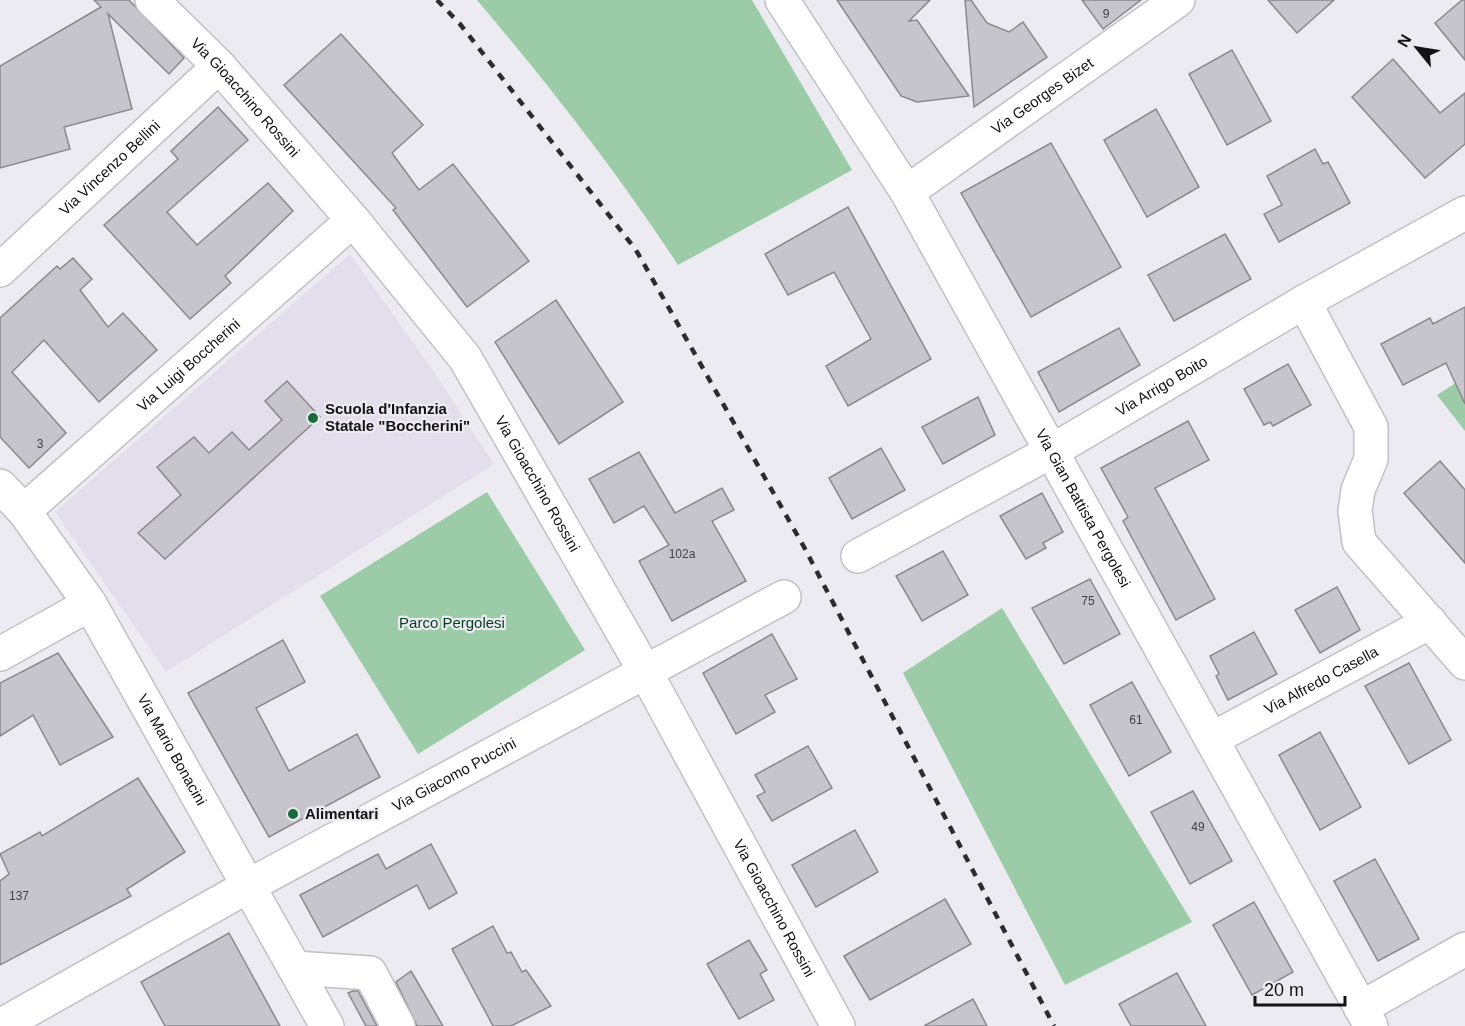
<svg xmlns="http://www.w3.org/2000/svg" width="1465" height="1026" viewBox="0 0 1465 1026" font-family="Helvetica,sans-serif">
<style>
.built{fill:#e2deec}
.green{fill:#9ccba8}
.building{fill:#c7c5cc;stroke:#8a888e;stroke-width:1.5}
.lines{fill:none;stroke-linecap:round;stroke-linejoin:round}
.minor-casing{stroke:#c2c0c7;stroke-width:36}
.major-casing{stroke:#c2c0c7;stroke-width:36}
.minor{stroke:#fff;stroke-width:33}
.major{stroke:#fff;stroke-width:33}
.rail{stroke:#2c2b2e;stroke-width:4.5;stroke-dasharray:8 8;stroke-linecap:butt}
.poi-dot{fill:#1a6b3b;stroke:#edebf2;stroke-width:2}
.labels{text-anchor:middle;stroke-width:4.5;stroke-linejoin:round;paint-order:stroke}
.number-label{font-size:12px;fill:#403f43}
.street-label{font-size:15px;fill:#131215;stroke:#edebf2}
.poi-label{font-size:15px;font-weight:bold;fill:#131215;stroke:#edebf2;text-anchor:start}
.park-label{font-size:15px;fill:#003f1c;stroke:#edebf2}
</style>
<rect width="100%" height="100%" fill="#edebf2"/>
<polygon class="built" points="350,254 434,372 494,464 166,672 55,512"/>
<g class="green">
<path d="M477,0H752L852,170L678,265C617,172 549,85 477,0Z"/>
<polygon points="1465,377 1465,431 1437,395"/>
<polygon points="487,492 585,650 418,754 320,596"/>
<polygon points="1002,608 1192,922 1065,985 903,673"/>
</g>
<g class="building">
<polygon points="94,0 129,0 184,58 169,74 108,14 132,109 64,127 70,149 0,168 0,66 101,7"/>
<polygon points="837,0 930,0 909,21 917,20 969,96 917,102 901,96"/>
<polygon points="965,0 971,0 987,23 1009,32 1023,22 1047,57 974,107"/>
<polygon points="1082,0 1141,0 1103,29"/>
<polygon points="1268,0 1334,0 1297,33"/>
<polygon points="1462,0 1465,0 1465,60 1435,23"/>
<polygon points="341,34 423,125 392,153 419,190 453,164 529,261 467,307 393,210 396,208 284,85"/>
<polygon points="1232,50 1271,121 1227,145 1189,74"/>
<polygon points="1393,59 1440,113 1465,93 1465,144 1425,178 1352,97"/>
<polygon points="218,107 248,140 167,212 197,245 268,183 293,211 225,276 231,283 190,319 104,225 178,159 171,151"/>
<polygon points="1156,109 1199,187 1147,217 1104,140"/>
<polygon points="1051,143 1121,267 1031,317 961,193"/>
<polygon points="1315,149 1323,164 1328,162 1350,203 1279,242 1264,214 1282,205 1267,176"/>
<polygon points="848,207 931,359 848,406 826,366 871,339 834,272 788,295 765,254"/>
<polygon points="1225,234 1251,279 1174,321 1148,275"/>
<polygon points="73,258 92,279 80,290 108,327 123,313 157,350 99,402 44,340 12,372 66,433 29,468 0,437 0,318 57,266 60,269"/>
<polygon points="556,300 623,402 559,444 495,342"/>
<polygon points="1465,307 1465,404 1446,363 1403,385 1381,344 1430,318 1433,324"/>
<polygon points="1119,328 1140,365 1059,412 1038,372"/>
<polygon points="1288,364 1311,405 1273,426 1270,422 1264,425 1244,389"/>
<polygon points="287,381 320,417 165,559 138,533 181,495 157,467 194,437 209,453 232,432 249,450 282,420 265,401"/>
<polygon points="978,397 995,435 943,464 922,427"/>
<polygon points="1188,421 1209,460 1155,488 1215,599 1176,620 1123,521 1128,517 1101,468"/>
<polygon points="881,448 905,490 852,519 829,478"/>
<polygon points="639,452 675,513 722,488 734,510 712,521 746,581 672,621 639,561 669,545 644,506 614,523 589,479"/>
<polygon points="1440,461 1465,490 1465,563 1404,493"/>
<polygon points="1042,493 1063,532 1043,543 1046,548 1026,559 1000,516"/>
<polygon points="943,551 968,595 922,621 896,576"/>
<polygon points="1090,579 1120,634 1064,664 1032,608"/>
<polygon points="1337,587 1360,630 1320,653 1295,610"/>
<polygon points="1254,632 1277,674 1228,700 1216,676 1219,674 1210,656"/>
<polygon points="772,634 797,679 765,695 775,712 736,734 703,673"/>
<polygon points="283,640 305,682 256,708 289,771 357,734 380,777 269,837 188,693"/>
<polygon points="58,653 113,737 60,765 33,715 0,736 0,683"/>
<polygon points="1409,663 1451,740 1409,764 1365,686"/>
<polygon points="1132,682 1171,752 1129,776 1090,705"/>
<polygon points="1320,732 1361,807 1320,830 1279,755"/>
<polygon points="808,746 832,788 772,821 757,796 765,792 755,775"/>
<polygon points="138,778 185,852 127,889 131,896 0,965 0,881 9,874 0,854 40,832 42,836"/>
<polygon points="1193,791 1232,861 1190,884 1151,812"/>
<polygon points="855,830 878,872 816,907 792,865"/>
<polygon points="431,844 457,893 429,909 417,885 323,937 300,895 378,854 386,869"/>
<polygon points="1375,859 1419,939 1378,961 1334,881"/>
<polygon points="945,899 971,944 870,1000 844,956"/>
<polygon points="1254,902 1293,972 1252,995 1213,925"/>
<polygon points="493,926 507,953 511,952 522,972 526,970 551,1006 511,1026 493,1026 452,949"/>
<polygon points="229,933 280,1026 165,1026 141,982"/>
<polygon points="749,940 767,970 760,974 774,1000 739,1019 707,964"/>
<polygon points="411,971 443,1026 417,1026 396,982"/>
<polygon points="1177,973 1206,1026 1131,1026 1119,1004"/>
<polygon points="353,991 358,991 377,1026 366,1026 348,993"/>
<polygon points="973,999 987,1026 924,1026"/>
</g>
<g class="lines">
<g class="minor-casing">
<g id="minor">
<path id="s1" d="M152,0L219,66L353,220L465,358L645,671L838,1026"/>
<path id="s2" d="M782,0L907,192L1371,1026"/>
<path id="s3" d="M907,192L1178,0"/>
<path id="s4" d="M0,270L219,66"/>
<polyline points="1304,302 1371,427 1371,459 1358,490 1355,511 1359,542 1465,663"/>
<path id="s5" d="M24,511L353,220"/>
<path id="s6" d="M858,556L1052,451L1304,302L1465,213"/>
<polyline points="0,654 90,604"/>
<path id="s7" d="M1212,739L1430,622"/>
<polyline points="295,968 370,973 398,1026"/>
<polyline points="1361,1008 1465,949"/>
<path id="s8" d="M0,1026L250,885L784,597"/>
</g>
</g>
<g class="major-casing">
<g id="major">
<path id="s9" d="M0,486L24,511L90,604L327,1026"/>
</g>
</g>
<use href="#minor" class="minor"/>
<use href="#major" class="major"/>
<polyline class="rail" points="437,0 460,24 636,250 804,547 1054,1026"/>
</g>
<g class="poi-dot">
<circle cx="313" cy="418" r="6"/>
<circle cx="293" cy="814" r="6"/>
</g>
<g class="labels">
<g class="number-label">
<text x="1106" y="18">9</text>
<text x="40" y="448">3</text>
<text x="682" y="558">102a</text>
<text x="1088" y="605">75</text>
<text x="1136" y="724">61</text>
<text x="1198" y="831">49</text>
<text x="19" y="900">137</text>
</g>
<g class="street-label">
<text dy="5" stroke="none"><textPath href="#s3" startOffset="166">Via Georges Bizet</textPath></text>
<text dy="5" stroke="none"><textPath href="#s1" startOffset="135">Via Gioacchino Rossini</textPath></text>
<text dy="5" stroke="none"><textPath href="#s4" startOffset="150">Via Vincenzo Bellini</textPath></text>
<text dy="5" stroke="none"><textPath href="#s5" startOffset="220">Via Luigi Boccherini</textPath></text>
<text dy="5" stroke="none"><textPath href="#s6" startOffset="348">Via Arrigo Boito</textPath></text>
<text dy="5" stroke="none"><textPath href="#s1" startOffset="621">Via Gioacchino Rossini</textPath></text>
<text dy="5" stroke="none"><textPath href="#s2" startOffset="591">Via Gian Battista Pergolesi</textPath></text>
<text dy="5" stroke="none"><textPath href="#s7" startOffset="124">Via Alfredo Casella</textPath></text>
<text dy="5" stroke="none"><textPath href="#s9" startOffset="316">Via Mario Bonacini</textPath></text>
<text dy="5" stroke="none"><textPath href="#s8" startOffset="519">Via Giacomo Puccini</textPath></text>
<text dy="5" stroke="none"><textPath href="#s1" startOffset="1107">Via Gioacchino Rossini</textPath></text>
</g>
<g class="poi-label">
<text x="325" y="414">Scuola d'Infanzia<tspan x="325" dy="17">Statale "Boccherini"</tspan></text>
<text x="305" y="819">Alimentari</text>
</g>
<g class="park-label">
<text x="452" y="628">Parco Pergolesi</text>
</g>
</g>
<g transform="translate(1417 48) rotate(300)" stroke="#edebf2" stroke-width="4.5" paint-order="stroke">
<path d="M0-4.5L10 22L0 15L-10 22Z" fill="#131215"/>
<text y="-9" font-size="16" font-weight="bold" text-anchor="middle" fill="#131215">N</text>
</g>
<path d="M1255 996v9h90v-9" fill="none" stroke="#131215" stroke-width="3"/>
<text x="1264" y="996" font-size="18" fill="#131215" stroke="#edebf2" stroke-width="4.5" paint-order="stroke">20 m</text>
</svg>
